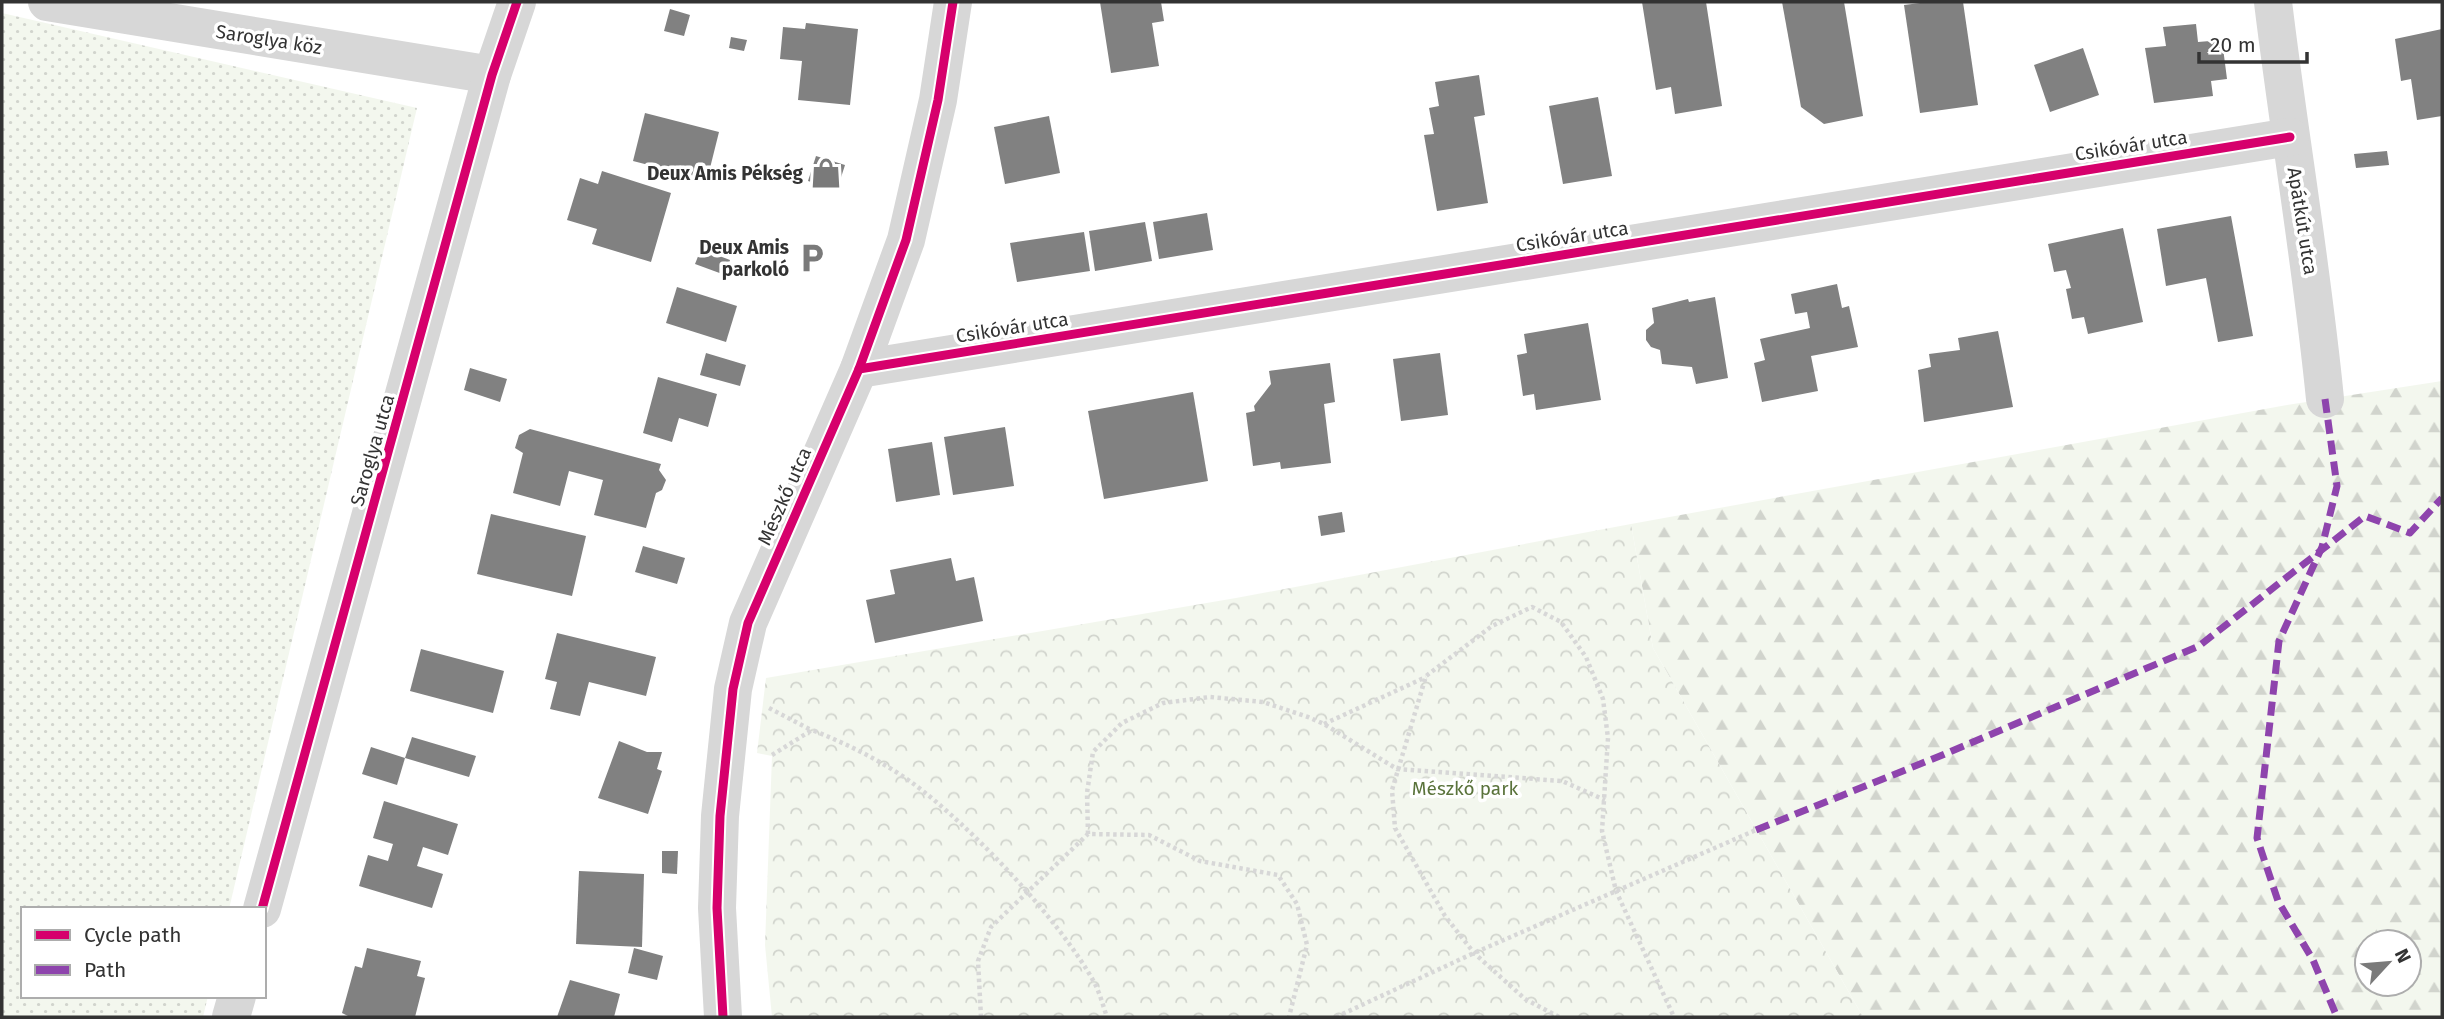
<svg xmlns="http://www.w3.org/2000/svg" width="2444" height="1019" viewBox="0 0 2444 1019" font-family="'Fira Sans',sans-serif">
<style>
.grass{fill:url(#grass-dots)}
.forest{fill:url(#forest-firs);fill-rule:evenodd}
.park{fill:url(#park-crowns)}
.building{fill:#818181}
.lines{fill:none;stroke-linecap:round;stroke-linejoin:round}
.path{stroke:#d7d7d7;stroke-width:4.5;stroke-dasharray:3.5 3.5;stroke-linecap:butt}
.street{stroke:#d7d7d7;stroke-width:38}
.quiet{stroke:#8e44ad;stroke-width:7;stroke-dasharray:14 7;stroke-linecap:butt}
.cycleway-casing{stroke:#fff;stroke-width:13}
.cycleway{stroke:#d6006c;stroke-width:9}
.labels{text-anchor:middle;stroke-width:7;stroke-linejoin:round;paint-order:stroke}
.street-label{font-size:19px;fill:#333;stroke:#fff}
.poi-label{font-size:19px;font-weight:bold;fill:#333;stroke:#fff;text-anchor:end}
.park-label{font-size:19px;fill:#5a733b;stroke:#fff}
</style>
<defs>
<pattern id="grass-dots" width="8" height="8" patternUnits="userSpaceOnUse" patternTransform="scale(1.75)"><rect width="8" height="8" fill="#f3f7ee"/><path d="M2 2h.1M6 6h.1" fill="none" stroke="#d1d4cd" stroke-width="1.8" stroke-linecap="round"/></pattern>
<pattern id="forest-firs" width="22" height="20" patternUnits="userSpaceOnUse" patternTransform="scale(1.75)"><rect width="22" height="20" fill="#f3f7ee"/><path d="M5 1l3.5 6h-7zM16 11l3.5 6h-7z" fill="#d1d4cd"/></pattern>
<pattern id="park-crowns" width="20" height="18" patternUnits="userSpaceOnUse" patternTransform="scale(1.75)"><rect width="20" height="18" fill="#f3f7ee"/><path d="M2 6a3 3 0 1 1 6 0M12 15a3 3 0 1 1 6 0" fill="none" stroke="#d1d4cd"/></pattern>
</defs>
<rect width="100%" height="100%" fill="#fff"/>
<polygon class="grass" points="2,13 417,108 229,909 23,909 23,996 208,996 203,1017 2,1017"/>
<path class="forest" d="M2442,381V1017H1863L1653,648L1631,524L2287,405ZM2367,942H2409V984H2367Z"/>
<polygon class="park" points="1631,524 1653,648 1863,1017 772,1017 765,945 772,756 757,753 766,678 1236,598"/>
<g class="building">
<polygon points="1100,2 1161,2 1164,21 1152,23 1159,66 1111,73"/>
<polygon points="1642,2 1706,2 1722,106 1675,114 1671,87 1656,90"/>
<polygon points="1782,2 1844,2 1863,116 1824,124 1801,107"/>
<polygon points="1928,2 1963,2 1978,105 1920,113 1904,5"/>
<polygon points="670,9 690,15 684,36 664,31"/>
<polygon points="806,23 858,29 850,105 798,100 802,61 780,59 783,27 805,29"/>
<polygon points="2196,24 2198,42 2222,40 2227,79 2211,81 2213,96 2154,103 2145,48 2166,46 2163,27"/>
<polygon points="2442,29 2442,116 2417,120 2411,79 2401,81 2395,39"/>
<polygon points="731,37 747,40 744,51 729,48"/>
<polygon points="2083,48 2099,95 2050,112 2034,65"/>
<polygon points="1479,75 1485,115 1474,117 1488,203 1437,211 1424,135 1434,134 1429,108 1439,106 1435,82"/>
<polygon points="1598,97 1612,176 1563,184 1549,106"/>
<polygon points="645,113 719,132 707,180 633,161"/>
<polygon points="1049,116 1060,173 1005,184 994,127"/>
<polygon points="2387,151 2389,165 2356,168 2354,154"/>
<polygon points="816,156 845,165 837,190 808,181"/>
<polygon points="602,171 671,193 651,262 592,244 597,229 567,220 580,178 598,184"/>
<polygon points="1207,213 1213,250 1159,259 1153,222"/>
<polygon points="2231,216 2253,336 2218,342 2206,278 2166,286 2157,229"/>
<polygon points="1145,222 1152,261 1095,271 1089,231"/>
<polygon points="2123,228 2143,322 2088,334 2084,317 2072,319 2066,289 2071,288 2066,270 2054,272 2048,244"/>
<polygon points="1084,232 1090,271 1017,282 1010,243"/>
<polygon points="701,249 730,260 725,275 695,264"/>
<polygon points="1837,284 1842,308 1849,306 1858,347 1811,356 1818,391 1762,402 1754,363 1765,360 1760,339 1810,328 1807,312 1795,314 1791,294"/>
<polygon points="677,287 737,306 726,342 666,323"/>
<polygon points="1715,297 1728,378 1696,384 1692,367 1662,364 1660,350 1651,347 1646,340 1646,330 1654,323 1652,308 1688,299 1689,302"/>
<polygon points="1588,323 1601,400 1536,410 1534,394 1523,396 1517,355 1527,353 1524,334"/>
<polygon points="1998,331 2013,407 1924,422 1918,370 1931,367 1929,354 1960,350 1958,338"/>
<polygon points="706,353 746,365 740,386 700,375"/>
<polygon points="1440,353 1448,415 1401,421 1393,359"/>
<polygon points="1330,363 1335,402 1324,404 1331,463 1281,469 1280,462 1253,466 1246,413 1255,411 1254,406 1271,384 1269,371"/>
<polygon points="470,368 507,379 500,402 464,390"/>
<polygon points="658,377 717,394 708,427 679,418 672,442 643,433"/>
<polygon points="1193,392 1208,481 1104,499 1088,411"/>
<polygon points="1005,427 1014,486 953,495 944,437"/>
<polygon points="530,429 661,464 659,470 666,480 662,490 656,493 646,528 594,515 603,480 569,471 560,506 513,493 523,453 515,448 519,435"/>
<polygon points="932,442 940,495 896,502 888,449"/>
<polygon points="1342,512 1345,532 1321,536 1318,516"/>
<polygon points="491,514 586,536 572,596 477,574"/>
<polygon points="643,546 685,558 677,584 635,572"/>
<polygon points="951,558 956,581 974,577 983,621 875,643 866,600 895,594 890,570"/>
<polygon points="557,633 656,657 646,696 589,682 580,716 550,709 557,682 545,679"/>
<polygon points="421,649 504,671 493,713 410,691"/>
<polygon points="412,737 476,756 469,777 405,758"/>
<polygon points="619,741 647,752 662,752 657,769 662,771 648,814 598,798"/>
<polygon points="371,747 405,758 397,785 362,774"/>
<polygon points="384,801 458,824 448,855 423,847 417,866 443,874 432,908 359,886 368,855 388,861 393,844 373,838"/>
<polygon points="662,851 678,851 677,874 662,873"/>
<polygon points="579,871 644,874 642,947 576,944"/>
<polygon points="367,948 421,961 417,976 425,978 415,1017 350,1017 342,1013 355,966 362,968"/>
<polygon points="634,948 663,956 657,980 628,973"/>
<polygon points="570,980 620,994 614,1017 557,1017"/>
</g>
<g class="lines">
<g class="path">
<polyline points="769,708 811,730"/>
<polyline points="1324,724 1426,677"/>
<path d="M772,755L812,730C847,744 880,760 911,782C970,825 1059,919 1094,982C1100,993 1103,1006 1107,1017"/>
<polyline points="1088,834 1087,793 1093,752 1122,723 1163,703 1210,697 1263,702 1308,717 1324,724 1397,769 1562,781 1605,800"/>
<polyline points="981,1017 978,961 991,927 1088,834 1149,835 1200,861 1278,875 1297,904 1307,945 1289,1017"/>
<polyline points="1336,1017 1474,953 1756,830"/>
<polyline points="1559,1017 1525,999 1474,953 1445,916 1395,828 1392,790 1426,676 1492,626 1532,607 1561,622 1586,657 1603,699 1608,738 1602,831 1616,891 1674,1017"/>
</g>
<g class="street">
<polyline points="47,2 492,75"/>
<path d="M2273,2C2289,134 2312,266 2325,399"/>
<polyline points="859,369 2290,137"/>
<polyline points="262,909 492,75 517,2"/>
<polyline points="231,1017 237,996"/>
<polyline points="723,1017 717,908 720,816 733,689 748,623 859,369 906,240 938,100 953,2"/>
</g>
<g class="quiet">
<polyline points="2325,399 2337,486 2322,547 2279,641 2257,838 2278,901 2313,960 2337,1017"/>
<polyline points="1756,830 1940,756 2199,646 2365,516 2410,533 2442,498"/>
</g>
<g class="cycleway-casing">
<g id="cycleway">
<polyline points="859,369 2290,137"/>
<polyline points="262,909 492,75 517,2"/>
<polyline points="723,1017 717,908 720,816 733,689 748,623 859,369 906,240 938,100 953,2"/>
</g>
</g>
<use href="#cycleway" class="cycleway"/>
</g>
<defs>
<g id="shop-bare" transform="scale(2.415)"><path d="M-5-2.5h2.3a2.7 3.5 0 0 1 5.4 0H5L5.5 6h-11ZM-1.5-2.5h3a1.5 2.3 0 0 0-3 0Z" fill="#7a7a7a" stroke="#fff" stroke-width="2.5" paint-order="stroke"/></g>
<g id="parking-bare" transform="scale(2.415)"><path d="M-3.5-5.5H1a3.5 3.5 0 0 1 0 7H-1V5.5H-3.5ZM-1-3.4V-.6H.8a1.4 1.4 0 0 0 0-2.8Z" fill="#7a7a7a" stroke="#fff" stroke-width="2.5" paint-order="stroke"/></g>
</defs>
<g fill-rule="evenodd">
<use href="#shop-bare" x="826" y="173"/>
<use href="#parking-bare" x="812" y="258"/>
</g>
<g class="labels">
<g class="street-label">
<text transform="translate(269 39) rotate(9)" y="7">Saroglya köz</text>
<text transform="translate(2131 145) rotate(-9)" y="7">Csikóvár utca</text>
<text transform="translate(2303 221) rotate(81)" y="7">Apátkút utca</text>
<text transform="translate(1572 236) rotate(-9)" y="7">Csikóvár utca</text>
<text transform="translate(1012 327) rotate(-9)" y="7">Csikóvár utca</text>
<text transform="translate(372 450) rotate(-74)" y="7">Saroglya utca</text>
<text transform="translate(784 496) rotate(-66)" y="7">Mészkő utca</text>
</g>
<g class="poi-label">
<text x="803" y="180">Deux Amis Pékség</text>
<text x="789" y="254">Deux Amis<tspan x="789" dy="22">parkoló</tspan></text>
</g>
<g class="park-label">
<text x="1465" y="795">Mészkő park</text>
</g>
</g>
<rect width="2444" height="1019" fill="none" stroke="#333333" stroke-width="7"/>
<rect x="21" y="907" width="245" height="91" fill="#ffffff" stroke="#adadad" stroke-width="2"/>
<rect x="35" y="930" width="35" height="10" fill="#d6006c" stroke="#adadad" stroke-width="2"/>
<text x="84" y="942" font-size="21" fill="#333333">Cycle path</text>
<rect x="35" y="965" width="35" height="10" fill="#8e44ad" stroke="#adadad" stroke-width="2"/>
<text x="84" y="977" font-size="21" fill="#333333">Path</text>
<g transform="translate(2388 963) rotate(64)"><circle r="33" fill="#ffffff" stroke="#adadad" stroke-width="2"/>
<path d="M0-5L12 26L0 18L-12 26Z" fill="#7a7a7a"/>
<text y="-10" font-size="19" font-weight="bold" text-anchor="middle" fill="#333333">N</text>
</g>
<path d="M2199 52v10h108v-10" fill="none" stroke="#333333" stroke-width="3.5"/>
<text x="2210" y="52" font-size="21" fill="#333333" stroke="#ffffff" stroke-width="5" paint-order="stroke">20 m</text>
</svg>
